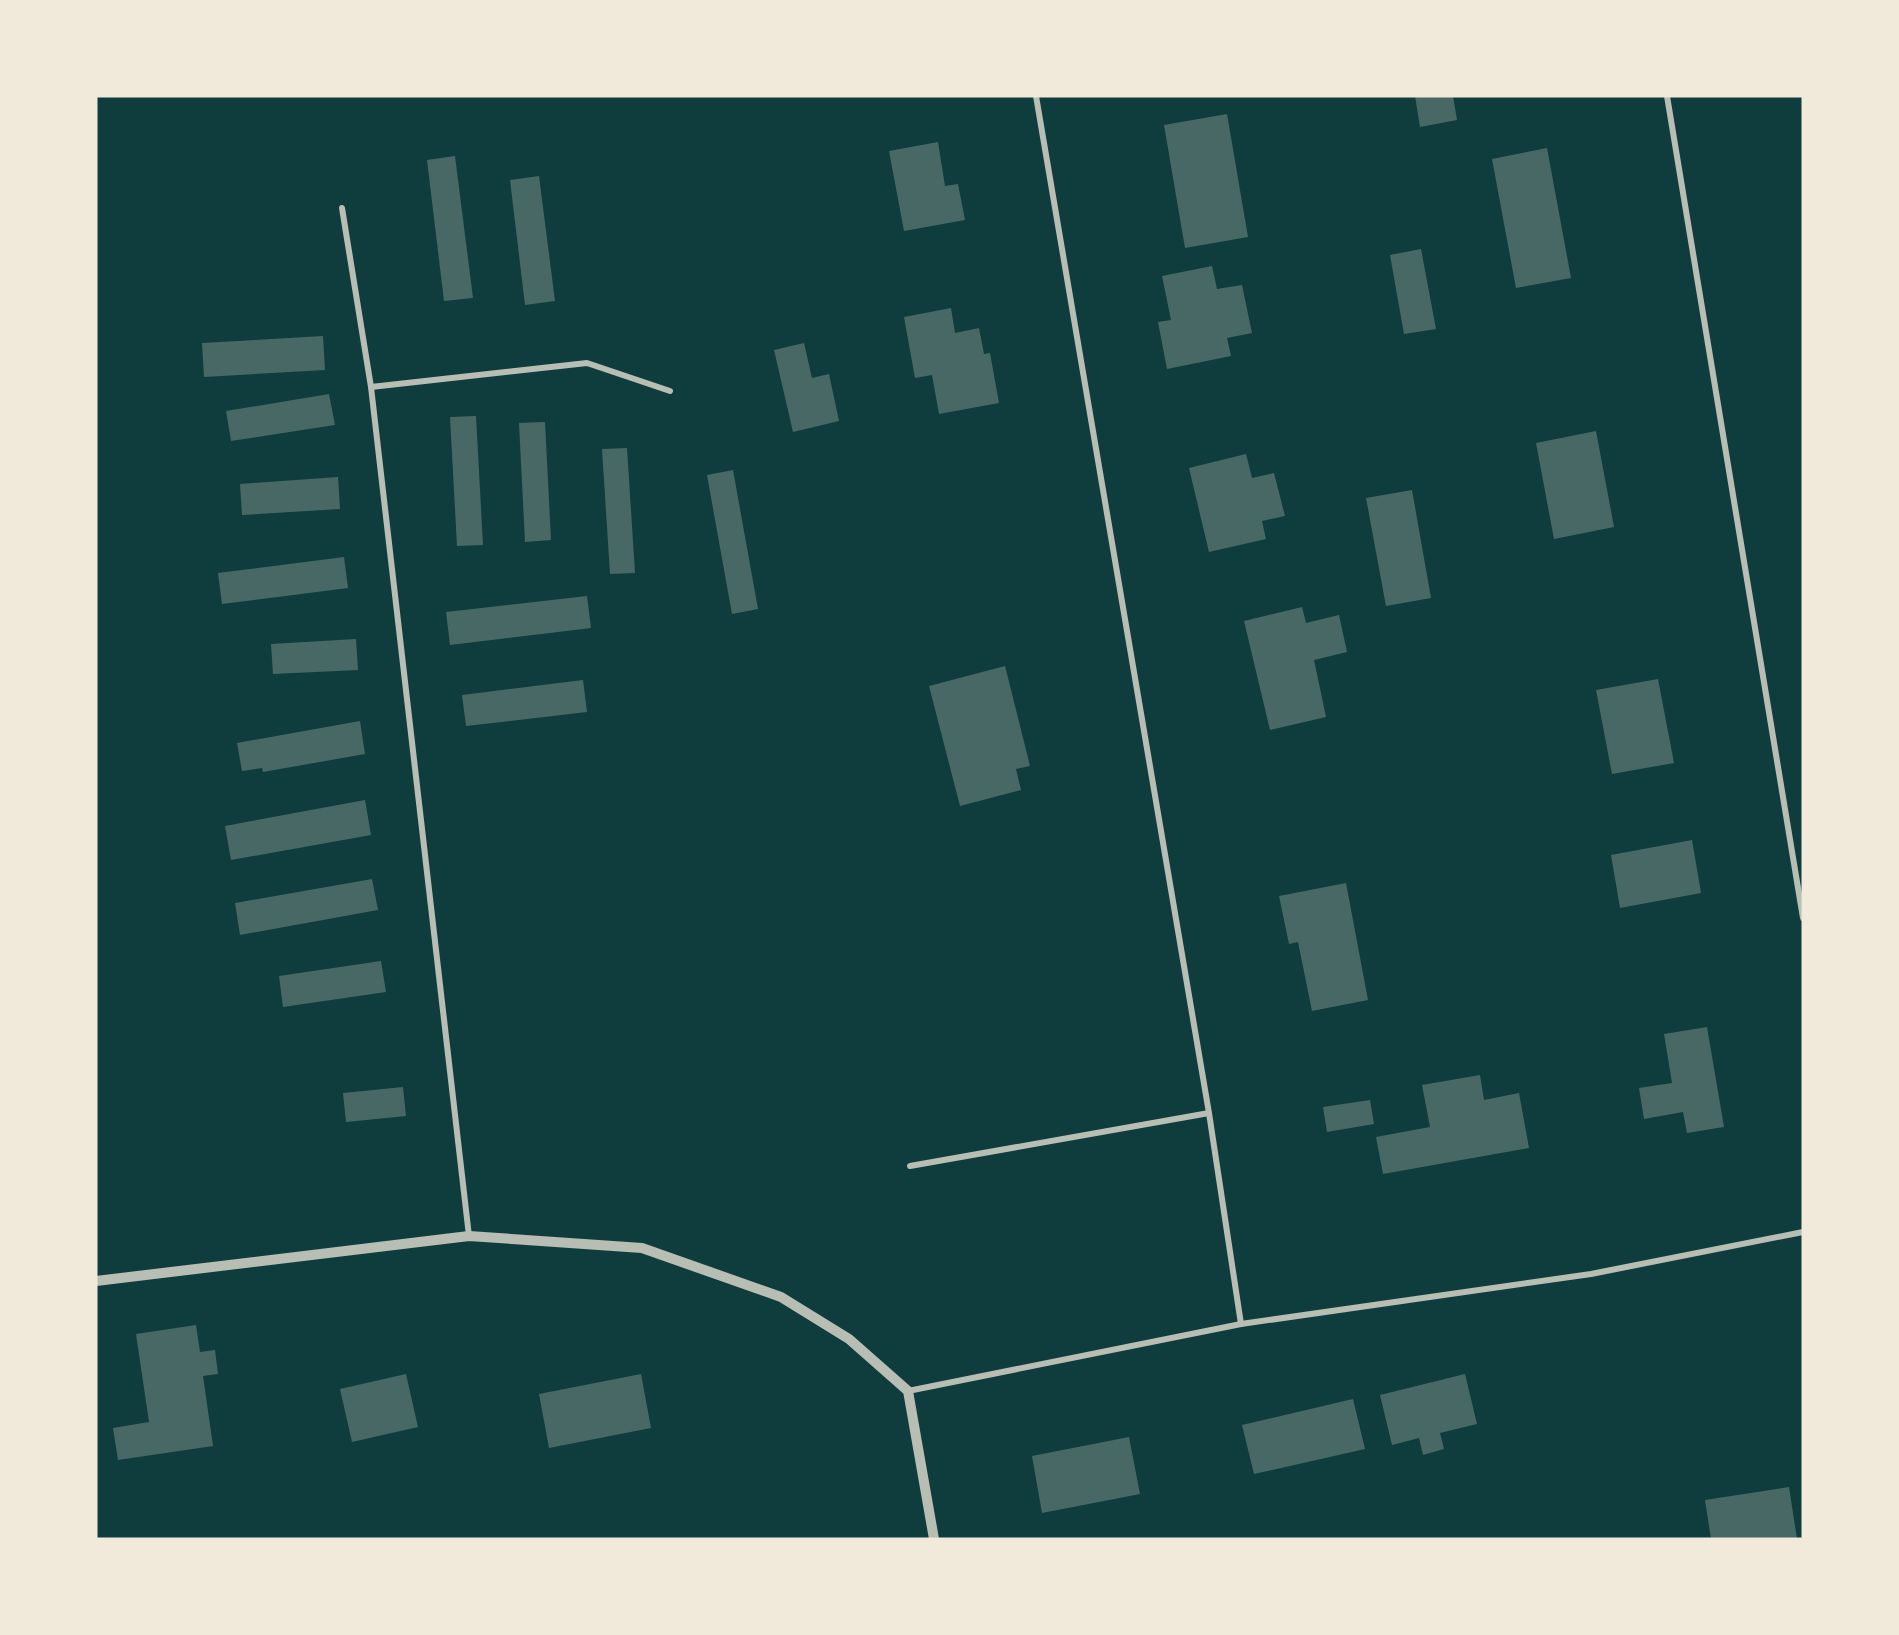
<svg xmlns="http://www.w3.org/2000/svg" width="1899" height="1635" viewBox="0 0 1899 1635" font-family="'Fira Sans',sans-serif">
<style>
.building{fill:#486865}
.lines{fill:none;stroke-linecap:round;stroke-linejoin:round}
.minor{stroke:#b8beb3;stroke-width:6}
.tertiary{stroke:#b8beb3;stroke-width:10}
</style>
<rect width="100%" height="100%" fill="#0f3d3e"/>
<g class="building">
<polygon points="1415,96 1453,96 1457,120 1420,127"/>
<polygon points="1227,114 1248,237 1185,248 1164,125"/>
<polygon points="938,142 945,186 958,184 965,220 904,231 889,151"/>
<polygon points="1547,148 1571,278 1516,288 1492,159"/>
<polygon points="455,156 473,298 444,301 427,160"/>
<polygon points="539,176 555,301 525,305 510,180"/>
<polygon points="1421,249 1436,329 1404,334 1390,255"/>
<polygon points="1212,266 1217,289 1242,285 1252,333 1227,338 1231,356 1167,369 1158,322 1171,320 1162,276"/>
<polygon points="951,308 955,333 979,328 984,354 990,353 999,403 939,414 932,375 915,378 904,317"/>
<polygon points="323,336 325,370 204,377 202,343"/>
<polygon points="804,343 812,378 829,374 839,421 793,432 774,350"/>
<polygon points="329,394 335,425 231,441 226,411"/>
<polygon points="476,416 483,545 457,546 450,417"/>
<polygon points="545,422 551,540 525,542 519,423"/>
<polygon points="1596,431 1614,527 1554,539 1536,443"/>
<polygon points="627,448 635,573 610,574 602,449"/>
<polygon points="1246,454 1252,478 1274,473 1285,516 1262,521 1266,539 1209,552 1189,468"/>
<polygon points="733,470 758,609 732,614 707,475"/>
<polygon points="338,477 340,509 242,515 240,484"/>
<polygon points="1412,490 1431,598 1386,606 1366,498"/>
<polygon points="344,557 348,588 222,604 218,573"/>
<polygon points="587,596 591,628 450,645 446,612"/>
<polygon points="1302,607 1306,623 1339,615 1347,652 1314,660 1326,717 1270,730 1244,621"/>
<polygon points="356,639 358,670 273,674 271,644"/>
<polygon points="1005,666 1030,766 1016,769 1021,790 960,806 929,686"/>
<polygon points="1658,679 1674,763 1612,774 1596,690"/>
<polygon points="583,680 587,712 466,726 462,695"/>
<polygon points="360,721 365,754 263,772 262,768 242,771 237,743"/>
<polygon points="365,800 371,835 231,860 225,826"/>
<polygon points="1692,840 1701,893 1620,908 1611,855"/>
<polygon points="372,879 378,910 240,935 235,903"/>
<polygon points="1346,883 1368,1000 1312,1011 1298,942 1289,944 1279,896"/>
<polygon points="381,961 386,992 283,1007 279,976"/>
<polygon points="1707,1027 1724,1127 1687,1133 1683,1112 1644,1119 1639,1088 1672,1083 1664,1034"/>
<polygon points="1480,1075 1484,1100 1519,1093 1529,1148 1383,1174 1376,1137 1430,1127 1422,1085"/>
<polygon points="403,1087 406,1116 346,1122 343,1093"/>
<polygon points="1370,1100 1374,1124 1327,1132 1323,1107"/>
<polygon points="196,1325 200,1352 215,1350 218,1374 203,1376 213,1446 118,1460 113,1428 149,1422 136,1334"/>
<polygon points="406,1374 418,1427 352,1442 340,1389"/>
<polygon points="641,1374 651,1428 549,1448 539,1394"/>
<polygon points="1465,1374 1477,1424 1440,1433 1444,1449 1423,1455 1419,1438 1392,1445 1380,1395"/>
<polygon points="1353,1399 1365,1449 1254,1474 1242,1425"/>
<polygon points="1129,1437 1140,1494 1042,1513 1032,1456"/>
<polygon points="1789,1487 1797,1539 1711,1539 1705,1500"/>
</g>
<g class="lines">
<g class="minor">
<polyline points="1036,96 1209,1113 1241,1324"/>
<polyline points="1667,96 1803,918"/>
<polyline points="342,208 371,387 469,1236"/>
<polyline points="371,387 587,363 670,391"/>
<polyline points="910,1166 1209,1113"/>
<polyline points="908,1391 1241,1324 1591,1274 1803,1232"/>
</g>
<polyline class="tertiary" points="96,1281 469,1236 642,1248 781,1297 849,1339 908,1391 934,1539"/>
</g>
<rect width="1899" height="1635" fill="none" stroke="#f1e9da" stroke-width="195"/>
</svg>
